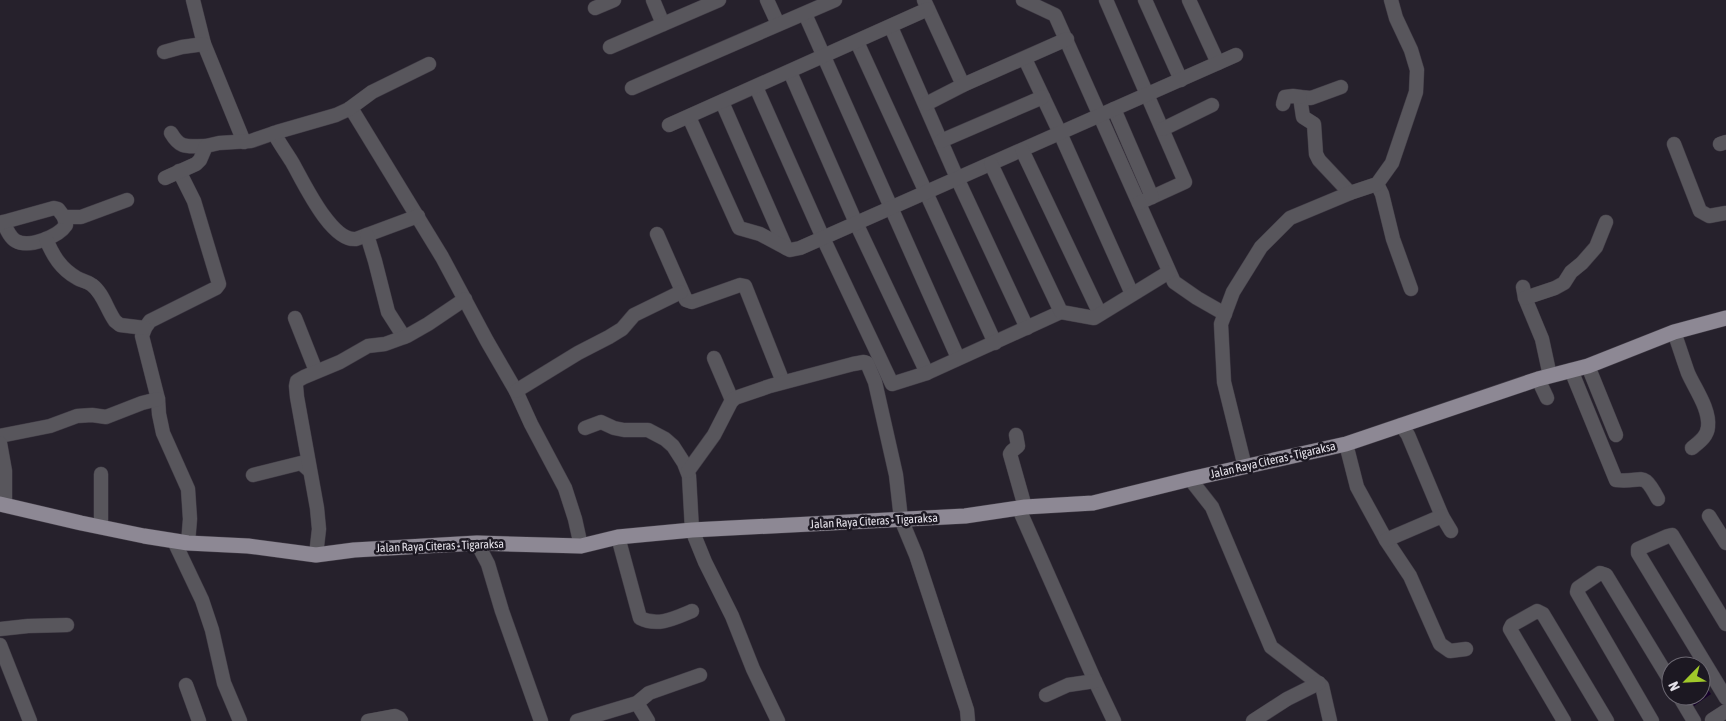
<svg xmlns="http://www.w3.org/2000/svg" width="1726" height="721" viewBox="0 0 1726 721" font-family="'Asap Condensed',sans-serif">
<style>
.water{fill:#16012a}
.lines{fill:none;stroke-linecap:round;stroke-linejoin:round}
.minor-casing{stroke:#413c46;stroke-width:15}
.major-casing{stroke:#413c46;stroke-width:16}
.minor{stroke:#58565c;stroke-width:14}
.major{stroke:#8d8894;stroke-width:15}
.labels{text-anchor:middle;stroke-width:5;stroke-linejoin:round;paint-order:stroke}
.street-label{font-size:12px;fill:#e4e1e9;stroke:#1c1822}
</style>
<rect width="100%" height="100%" fill="#26212c"/>
<polygon class="water" points="1706,687 1711,694 1694,706 1689,698 1693,696 1701,696 1701,690"/>
<g class="lines">
<g class="minor-casing">
<g id="minor">
<polyline points="193,0 204,44 244,142"/>
<polyline points="653,0 663,24"/>
<polyline points="767,0 778,24"/>
<polyline points="924,0 963,85"/>
<polyline points="1023,0 1055,15 1174,282 1197,298 1225,314"/>
<polyline points="1106,0 1185,182 1139,203"/>
<polyline points="1145,0 1181,80"/>
<polyline points="1189,0 1218,63"/>
<polyline points="595,8 614,0"/>
<polyline points="805,14 958,358"/>
<polyline points="891,27 957,178 1027,328"/>
<polyline points="857,42 995,343"/>
<polyline points="610,47 719,0"/>
<polyline points="164,52 182,47 204,44"/>
<polyline points="1025,59 1060,133 1132,294"/>
<polyline points="790,72 856,223 927,373"/>
<polyline points="756,87 823,238 892,384 927,373 1061,312"/>
<polyline points="1341,87 1311,98 1300,97 1303,117 1314,124 1316,154 1319,160 1350,193"/>
<polyline points="632,88 835,0"/>
<polyline points="722,102 786,248"/>
<polyline points="926,104 963,85 1067,39"/>
<polyline points="1283,104 1285,97 1293,96 1300,97"/>
<polyline points="349,109 354,113 442,257 487,341 516,391 531,424 565,488 575,519 581,546"/>
<polyline points="1114,109 1152,197"/>
<polyline points="689,117 739,228 760,234 790,250 800,248 1236,55"/>
<polyline points="669,125 928,9"/>
<polyline points="1163,129 1212,105"/>
<path d="M171,133C181,150 188,146 206,146"/>
<path d="M274,133C279,143 286,152 292,162C303,181 331,242 356,239L418,216"/>
<polyline points="941,141 1043,97"/>
<polyline points="1674,144 1700,211 1709,216 1726,213"/>
<polyline points="1720,144 1726,142"/>
<polyline points="1022,150 1100,314"/>
<polyline points="991,164 1061,312 1094,318 1169,272"/>
<polyline points="179,171 194,201 219,284 216,288 150,321 145,328 142,336 158,399 159,414 163,433 188,489 190,519 188,543"/>
<polyline points="165,178 196,164 200,160 206,146 219,143 251,141 277,132 336,115 349,109 372,92 429,64"/>
<polyline points="1377,184 1382,194 1393,239 1411,289"/>
<path d="M3,222C6,228 10,238 16,241C29,248 58,237 66,225L64,217"/>
<polyline points="0,223 54,208 58,209 64,217 81,217 127,200"/>
<polyline points="657,234 686,300 692,302 740,285 745,286 783,382"/>
<polyline points="367,235 375,261 388,312 404,337"/>
<path d="M46,239C53,256 61,269 77,278C82,281 87,281 92,285C103,293 107,310 115,321L120,325L145,328"/>
<polyline points="1523,287 1525,298 1542,339 1550,376"/>
<polyline points="1525,298 1555,288 1564,283 1571,272 1582,263 1596,247 1606,222"/>
<polyline points="295,318 316,371"/>
<path d="M1674,332C1679,346 1683,359 1688,373C1695,389 1710,409 1708,427C1707,437 1699,442 1692,448"/>
<polyline points="714,358 732,400"/>
<polyline points="1588,366 1616,435"/>
<path d="M1571,370L1616,480C1644,483 1642,469 1658,499"/>
<polyline points="1538,379 1547,398"/>
<polyline points="516,391 578,353 609,337 622,329 634,315 681,292"/>
<polyline points="1401,425 1408,435 1442,516 1451,531"/>
<polyline points="585,428 601,422 614,428 624,430 648,430 665,439 673,446 684,463 689,476 692,530 705,562 732,616 753,669 778,721"/>
<polyline points="1016,435 1018,446 1012,451 1010,454 1025,507"/>
<polyline points="0,436 50,426 77,416 92,415 106,417 142,403 158,399"/>
<polyline points="0,443 5,471 5,505"/>
<polyline points="1346,444 1357,487 1386,540 1410,576 1440,644 1450,651 1466,649"/>
<polyline points="1245,467 1224,382 1221,324 1233,292 1261,247 1290,218 1350,193 1377,184 1392,163 1416,92 1417,70 1411,50 1396,18 1391,0"/>
<polyline points="688,471 714,435 731,402 735,398 770,386 853,364 864,362 867,363 875,382 896,475 901,519 916,555 967,710 968,721"/>
<polyline points="101,474 101,527"/>
<polyline points="253,475 301,463 309,470"/>
<polyline points="1190,479 1212,507 1271,647 1322,686 1330,721"/>
<polyline points="1019,509 1095,681 1114,721"/>
<polyline points="1709,516 1726,543"/>
<path d="M618,537L640,618C658,627 675,618 692,611"/>
<polyline points="1386,540 1442,516"/>
<polyline points="174,541 202,600 212,630 224,683 240,721"/>
<polyline points="477,543 488,564 502,611 541,721"/>
<polyline points="316,555 319,529 317,508 297,397 296,386 297,381 304,377 340,362 368,346 385,344 407,336 428,324 465,299"/>
<polyline points="1726,624 1672,535 1668,536 1638,549 1638,553 1726,698"/>
<polyline points="0,629 28,626 67,625"/>
<polyline points="0,645 30,721"/>
<polyline points="186,685 199,721"/>
<polyline points="1046,695 1068,685 1095,681"/>
<polyline points="1679,696 1694,721"/>
<polyline points="637,703 648,721"/>
<polyline points="1712,720 1726,711"/>
<polyline points="368,721 395,716 399,718 401,721"/>
<polyline points="577,721 637,703 649,693 700,675"/>
<polyline points="1253,721 1287,699 1319,683"/>
<polyline points="1564,721 1510,629 1512,625 1537,611 1543,614 1607,721"/>
<polyline points="1652,721 1577,592 1578,588 1600,573 1606,575 1671,682"/>
</g>
</g>
<g class="major-casing">
<polyline id="major" points="0,504 81,523 144,536 188,543 248,546 316,555 354,550 477,543 581,546 618,537 692,530 965,516 1025,507 1093,503 1190,479 1346,444 1538,379 1588,366 1674,332 1726,318"/>
</g>
<use href="#minor" class="minor"/>
<use href="#major" class="major"/>
</g>
<g class="labels">
<g class="street-label">
<text transform="translate(1273 460) rotate(-13)" y="4">Jalan Raya Citeras - Tigaraksa</text>
<text transform="translate(874 521) rotate(-3)" y="4">Jalan Raya Citeras - Tigaraksa</text>
<text transform="translate(440 546) rotate(-2)" y="4">Jalan Raya Citeras - Tigaraksa</text>
</g>
</g>
<g transform="translate(1686 681) rotate(246)"><circle r="24" fill="#1c1822" stroke="#6c6872"/>
<path d="M0-4L9 19L0 12L-9 19Z" fill="#a1c92a"/>
<text y="-8" font-size="14" font-weight="bold" text-anchor="middle" fill="#e4e1e9">N</text>
</g>
</svg>
